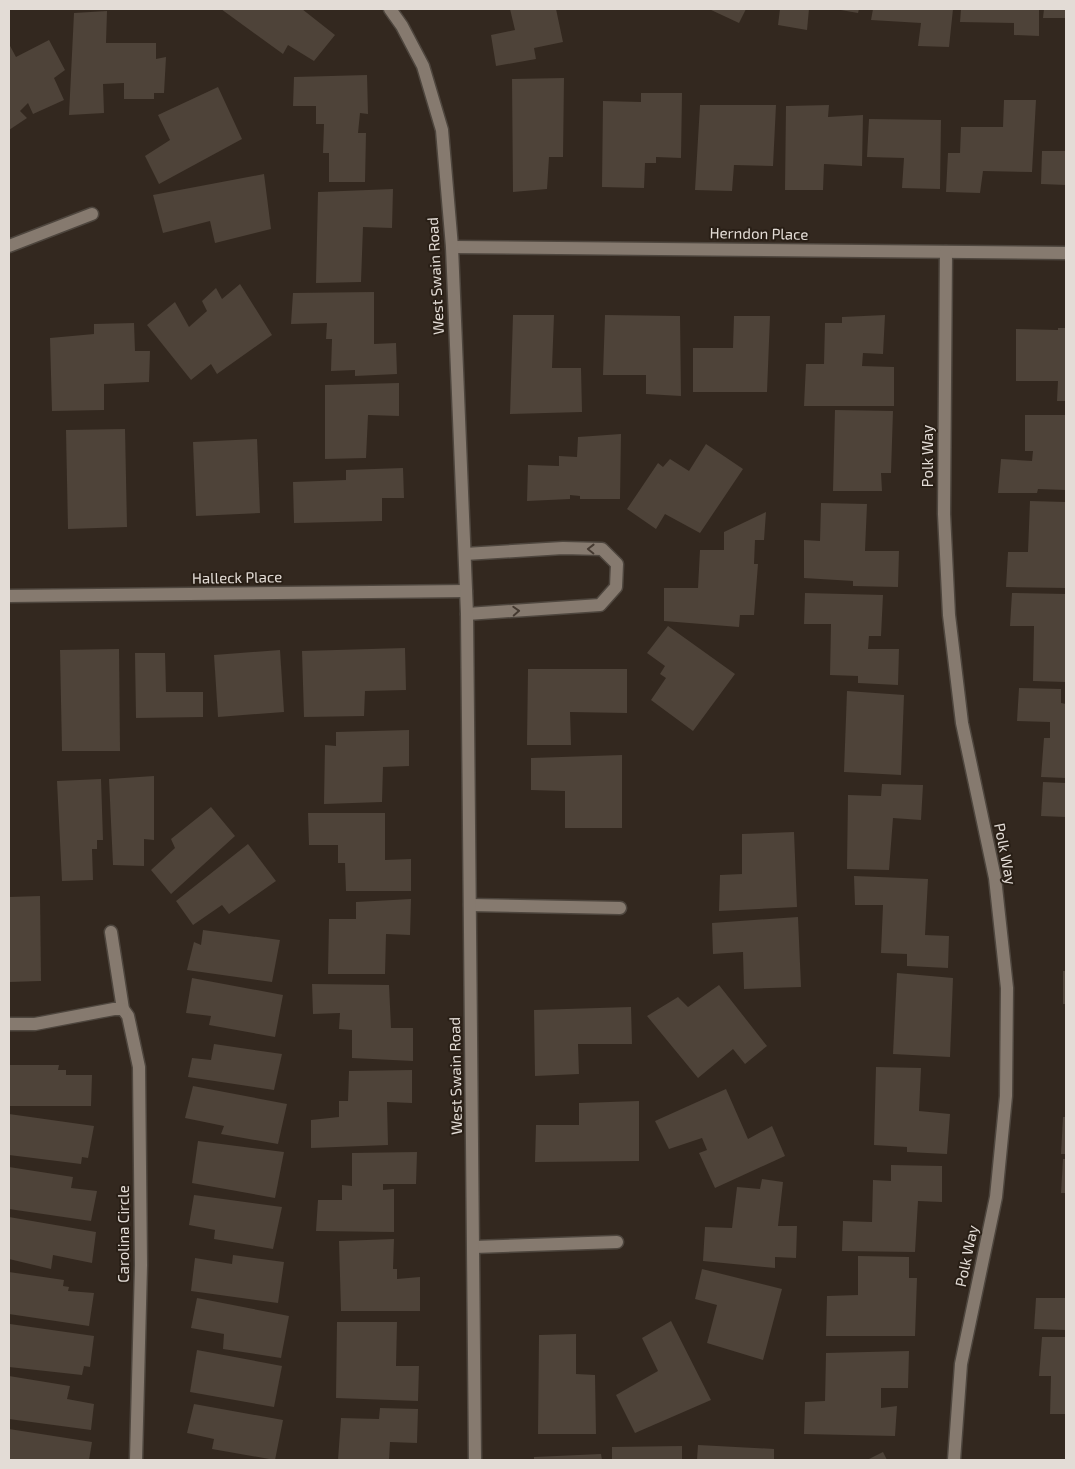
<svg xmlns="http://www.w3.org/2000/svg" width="1075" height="1469" viewBox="0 0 1075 1469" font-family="'Exo 2',sans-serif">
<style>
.building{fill:#4e4339}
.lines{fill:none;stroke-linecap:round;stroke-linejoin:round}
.minor-casing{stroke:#4e463e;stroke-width:15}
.tertiary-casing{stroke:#4e463e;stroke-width:15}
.minor{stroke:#867a6f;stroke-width:12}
.tertiary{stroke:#867a6f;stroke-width:12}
.oneway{stroke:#453a31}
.labels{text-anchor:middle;stroke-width:4;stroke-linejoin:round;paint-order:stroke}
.street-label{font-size:15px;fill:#e3dcd6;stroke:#291f16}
</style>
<rect width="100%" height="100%" fill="#33281f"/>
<g class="building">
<polygon points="221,9 302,9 335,35 314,61 288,45 283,54"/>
<polygon points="510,9 556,9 563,42 534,48 536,59 496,66 491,35 515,30"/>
<polygon points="709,9 746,9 739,23"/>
<polygon points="780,9 809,9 807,30 778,25"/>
<polygon points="835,9 859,9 858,13"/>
<polygon points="873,9 953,9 949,47 918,46 921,23 871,20"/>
<polygon points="961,9 1039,9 1039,36 1014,35 1014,23 960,22"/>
<polygon points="1044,9 1066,9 1066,18 1043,18"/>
<polygon points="107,11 106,43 156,43 156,59 166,57 164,93 154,93 154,99 124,99 124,83 103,84 104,113 69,115 74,13"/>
<polygon points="49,40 65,70 54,78 64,100 33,114 28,103 20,111 27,118 9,130 9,44 16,57"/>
<polygon points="367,75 368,114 360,113 358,133 366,133 365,182 329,182 329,153 323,153 324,124 316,124 316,106 293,106 294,77"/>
<polygon points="564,78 563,157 549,157 547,189 513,192 512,79"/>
<polygon points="218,87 242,139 159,184 145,156 170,140 158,115"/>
<polygon points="641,93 682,93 681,158 656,157 656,163 645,163 644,188 602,187 603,101 641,102"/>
<polygon points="1004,100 1036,100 1032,172 983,171 980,193 946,192 948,153 960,153 961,127 1003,127"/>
<polygon points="700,105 776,105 773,166 734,165 732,191 695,190"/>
<polygon points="829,105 828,117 863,115 862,166 824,164 823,190 785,190 786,106"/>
<polygon points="869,119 941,120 940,189 902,188 904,158 867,157"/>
<polygon points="1042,151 1066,151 1066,185 1041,184"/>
<polygon points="264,174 271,229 215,243 210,221 163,233 153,195"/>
<polygon points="393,189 392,228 363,227 361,282 316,283 318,192"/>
<polygon points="240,284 272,335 217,374 211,364 191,380 147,325 175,302 189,327 207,311 202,301 216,288 222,299"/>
<polygon points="374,292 374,344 396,343 397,374 355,376 355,370 331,371 332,339 326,339 327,323 291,324 293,293"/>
<polygon points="513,315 554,315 552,368 581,368 582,412 510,414"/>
<polygon points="605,315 680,316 681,396 646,394 646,375 603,375"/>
<polygon points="885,315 883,354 863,353 862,366 894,367 894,406 804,406 806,364 824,364 825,323 842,323 842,317"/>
<polygon points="734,316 770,316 767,392 693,392 693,348 733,348"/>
<polygon points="134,323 135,351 150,351 149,382 104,384 104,410 52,411 50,338 94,334 94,324"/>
<polygon points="1058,328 1066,328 1066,401 1057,401 1058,381 1016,381 1016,329 1058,330"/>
<polygon points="399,383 399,416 368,415 366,458 325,459 325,385"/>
<polygon points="835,410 893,411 891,473 881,473 882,491 833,491"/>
<polygon points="1025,415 1066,415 1066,490 1038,489 1037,493 998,493 1001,459 1032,461 1033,451 1025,451"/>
<polygon points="125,429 127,527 68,529 66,430"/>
<polygon points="621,434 620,499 580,499 580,496 570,495 570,499 527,501 528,465 559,466 559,456 577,457 578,437"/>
<polygon points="257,439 260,513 196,516 193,442"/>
<polygon points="706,444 743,469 700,533 665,514 656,529 627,509 658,463 663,467 670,459 689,471"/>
<polygon points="403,468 404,498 382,498 382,521 294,523 293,482 346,480 346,470"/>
<polygon points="1030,501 1066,502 1066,588 1006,587 1008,552 1028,552"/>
<polygon points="821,503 867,504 865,551 899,551 898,587 853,586 853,581 804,578 804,540 820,541"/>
<polygon points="766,512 764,540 755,540 754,564 758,564 754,615 740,615 739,627 664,621 664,588 698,588 700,550 724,550 724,532"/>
<polygon points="805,593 883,595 881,636 869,636 868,649 899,649 898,685 858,683 858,676 830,675 831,624 804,624"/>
<polygon points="1012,593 1066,594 1066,682 1033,681 1034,626 1010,626"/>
<polygon points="668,626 735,674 693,731 651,700 666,678 660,674 665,666 647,653"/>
<polygon points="405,648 406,690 365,691 364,716 304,717 302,651"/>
<polygon points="119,649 120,751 62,751 60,650"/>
<polygon points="280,650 284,712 218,717 214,655"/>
<polygon points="135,653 165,653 166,692 203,692 203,717 136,718"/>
<polygon points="528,669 627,669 627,713 570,712 571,745 527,745"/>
<polygon points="1019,688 1061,689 1061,703 1066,704 1066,778 1041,777 1044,738 1050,738 1050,722 1017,721"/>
<polygon points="847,691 904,695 901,775 844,772"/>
<polygon points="409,730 409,766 383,767 382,802 324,804 325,745 336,746 336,732"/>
<polygon points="622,755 622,828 565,828 565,791 531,790 531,758"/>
<polygon points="154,776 154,840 144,839 144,866 113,865 109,779"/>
<polygon points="101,779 103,840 97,840 97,849 92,849 93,880 62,881 57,781"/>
<polygon points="1043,782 1066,783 1066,817 1041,816"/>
<polygon points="882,784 923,785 921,820 893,818 889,870 847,869 848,795 881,796"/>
<polygon points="211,807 235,836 171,894 151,870 175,848 171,839"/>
<polygon points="308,813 385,813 385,860 411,859 411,891 346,891 345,863 338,863 338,845 309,845"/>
<polygon points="794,832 797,907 719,911 720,875 742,874 742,834"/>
<polygon points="248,844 276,881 229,914 222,905 193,925 176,901"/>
<polygon points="854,876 928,879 925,935 949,936 948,968 907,966 907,954 881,953 883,905 855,905"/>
<polygon points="40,896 41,981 9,982 9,897"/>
<polygon points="411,899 410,935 386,934 385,974 328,974 329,919 356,919 356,902"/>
<polygon points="798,917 801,987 744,989 743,952 713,954 712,923"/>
<polygon points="203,930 280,940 272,982 187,970 194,942 201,945"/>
<rect x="1063" y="971" width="3" height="33"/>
<polygon points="897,973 953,978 950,1057 893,1054"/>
<polygon points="192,978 283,995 275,1037 209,1025 211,1016 186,1013"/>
<polygon points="312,984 389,985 391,1028 413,1028 413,1061 352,1058 352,1030 339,1029 340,1013 313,1014"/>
<polygon points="719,985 767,1046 745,1064 733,1049 698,1078 647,1016 678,997 688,1007"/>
<polygon points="631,1007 632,1044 578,1044 579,1074 535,1076 534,1010"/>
<polygon points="214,1044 282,1054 274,1090 188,1077 192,1058 211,1060"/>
<polygon points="9,1065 59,1065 58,1070 66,1070 66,1075 92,1075 91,1106 9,1106"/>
<polygon points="876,1067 921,1068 919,1111 950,1114 947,1154 907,1152 907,1147 874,1145"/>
<polygon points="412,1070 412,1103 387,1102 388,1145 311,1148 311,1120 339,1117 339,1101 348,1101 349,1071"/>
<polygon points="193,1086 287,1104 278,1144 221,1134 224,1126 185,1118"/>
<polygon points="726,1089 748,1139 772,1126 785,1156 715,1188 699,1153 707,1150 702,1138 669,1149 655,1121"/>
<polygon points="639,1101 639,1161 535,1162 536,1125 579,1125 579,1103"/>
<polygon points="9,1114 94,1126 88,1158 82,1157 81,1164 9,1155"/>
<polygon points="1063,1117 1066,1117 1066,1154 1061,1154"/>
<polygon points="198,1141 284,1152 275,1198 192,1183"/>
<polygon points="417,1152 416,1184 383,1184 383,1190 394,1189 394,1232 316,1231 318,1200 342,1200 342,1185 352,1186 352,1153"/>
<polygon points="1063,1159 1066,1159 1066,1193 1061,1193"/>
<polygon points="891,1165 942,1166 942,1202 918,1201 915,1252 842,1251 843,1221 872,1222 873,1180 891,1181"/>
<polygon points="9,1167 73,1177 71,1188 97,1191 91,1221 9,1209"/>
<polygon points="762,1179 783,1182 778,1226 797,1226 796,1258 775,1257 775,1268 703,1261 705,1227 732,1228 737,1187 760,1189"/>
<polygon points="194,1195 282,1207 273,1249 214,1239 215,1230 189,1225"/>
<polygon points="9,1217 96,1232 92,1263 53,1255 51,1269 9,1259"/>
<polygon points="394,1239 393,1269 397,1269 397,1279 420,1277 420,1311 341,1311 339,1241"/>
<polygon points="233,1255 284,1262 278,1303 191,1291 195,1258 232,1264"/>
<polygon points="858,1256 909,1257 909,1278 917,1278 915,1336 826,1336 827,1296 858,1295"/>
<polygon points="702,1269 782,1289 763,1360 707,1343 717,1305 695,1299"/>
<polygon points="9,1272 64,1280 63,1286 69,1287 68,1291 94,1293 89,1326 9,1314"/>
<polygon points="197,1298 289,1316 281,1358 223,1349 224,1334 191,1328"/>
<polygon points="1036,1298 1066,1298 1066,1330 1034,1329"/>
<polygon points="671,1321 711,1400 635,1433 616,1395 658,1371 642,1338"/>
<polygon points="337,1322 397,1322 396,1366 419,1366 418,1401 336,1398"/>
<polygon points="10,1324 94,1336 90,1367 84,1366 82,1375 9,1367"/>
<polygon points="576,1334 576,1374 595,1375 596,1434 538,1434 539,1335"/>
<polygon points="1042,1337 1066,1337 1066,1414 1050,1414 1051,1376 1039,1376"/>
<polygon points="197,1350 282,1366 274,1407 190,1392"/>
<polygon points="909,1351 908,1388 881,1388 881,1408 897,1406 895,1436 804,1434 805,1402 825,1401 826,1353"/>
<polygon points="9,1376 70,1386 67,1399 94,1404 91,1430 9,1419"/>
<polygon points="194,1404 283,1420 275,1460 212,1449 214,1439 187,1433"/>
<polygon points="380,1408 418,1409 417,1443 390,1442 389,1460 338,1460 341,1418 379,1419"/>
<polygon points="9,1429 92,1442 89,1460 9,1460"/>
<polygon points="698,1445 774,1449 774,1460 697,1460"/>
<polygon points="682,1446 682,1460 612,1460 612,1447"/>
<polygon points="883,1452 887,1460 867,1460"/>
<polygon points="601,1454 602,1460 534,1460 534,1457"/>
</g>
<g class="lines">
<g class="minor-casing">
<g id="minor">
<polyline points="9,246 92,214"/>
<polyline points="452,247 1066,253"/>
<polyline points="946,252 944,514 949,615 962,723 995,878 1007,988 1006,1096 996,1197 961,1364 954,1460"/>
<polyline points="465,554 563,548 602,549 617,564 616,587 600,605 467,614"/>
<polyline points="9,596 466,591"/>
<polyline points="470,905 620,908"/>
<polyline points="111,932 123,1009 128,1016 139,1067 141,1265 136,1460"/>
<polyline points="9,1024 35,1024 114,1009 123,1009"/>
<polyline points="474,1247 617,1242"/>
</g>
</g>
<g class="tertiary-casing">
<polyline id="tertiary" points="390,9 402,26 423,66 442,130 452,247 467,614 475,1460"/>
</g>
<use href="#minor" class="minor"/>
<use href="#tertiary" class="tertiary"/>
</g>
<defs><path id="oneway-chevron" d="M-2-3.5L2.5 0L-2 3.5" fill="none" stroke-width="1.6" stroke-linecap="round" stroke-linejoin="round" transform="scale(1.25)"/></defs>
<g class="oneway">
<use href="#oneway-chevron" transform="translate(591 549) rotate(-179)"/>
<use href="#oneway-chevron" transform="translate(516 611) rotate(-3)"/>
</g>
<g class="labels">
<g class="street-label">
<text transform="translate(759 234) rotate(1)" y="5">Herndon Place</text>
<text transform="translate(436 276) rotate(-93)" y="5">West Swain Road</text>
<text transform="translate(928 456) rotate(-90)" y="5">Polk Way</text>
<text transform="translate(237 578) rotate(-1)" y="5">Halleck Place</text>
<text transform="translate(1005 854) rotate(79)" y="5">Polk Way</text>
<text transform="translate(456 1076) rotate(-91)" y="5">West Swain Road</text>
<text transform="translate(124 1234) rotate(-90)" y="5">Carolina Circle</text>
<text transform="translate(967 1256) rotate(-78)" y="5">Polk Way</text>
</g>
</g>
<rect width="1075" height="1469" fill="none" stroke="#e3dcd6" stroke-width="20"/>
</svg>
